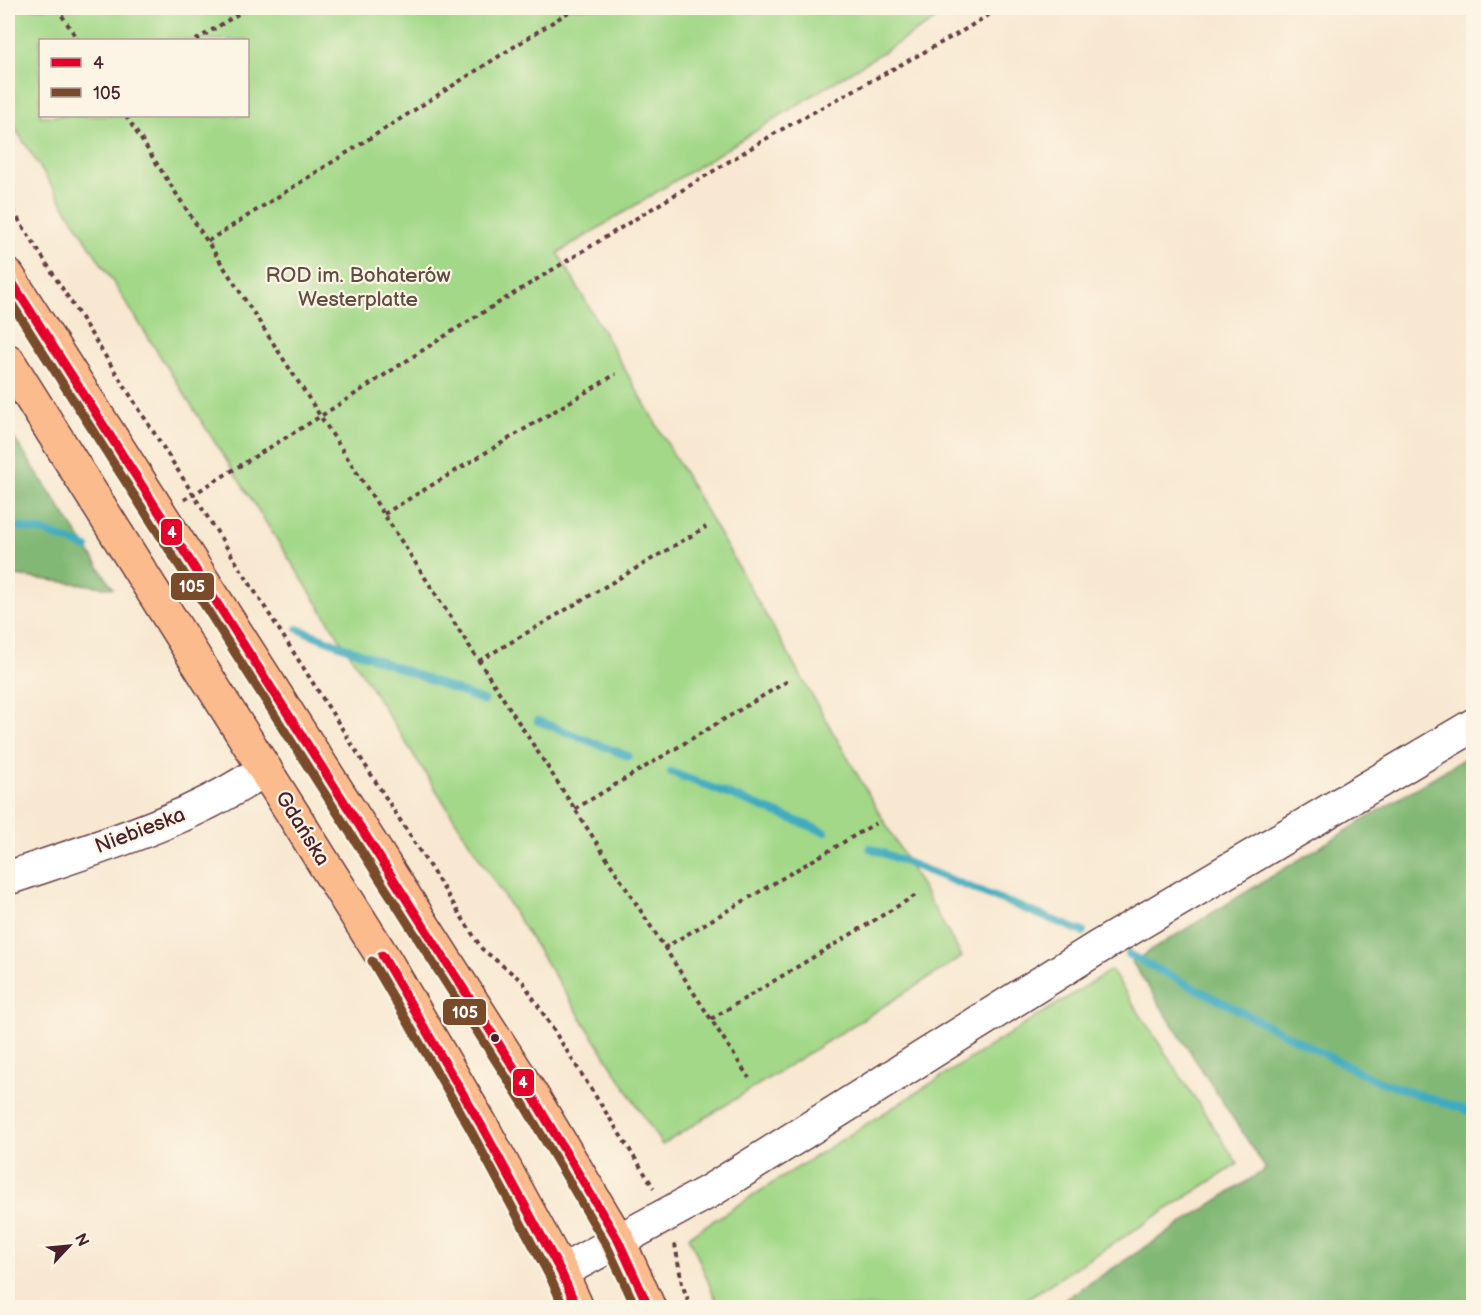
<svg xmlns="http://www.w3.org/2000/svg" width="1481" height="1315" viewBox="0 0 1481 1315" font-family="'Balsamiq Sans',sans-serif">
<style>
.green{fill:#a3d888;stroke:#767c5a;stroke-width:1.5;fill-rule:evenodd}
.forest{fill:#82b874;stroke:#666c50;stroke-width:1.5}
.lines{fill:none;stroke-linecap:round;stroke-linejoin:round}
.stream{stroke:#3fabbe;stroke-width:8}
.minor-casing{stroke:#643d44;stroke-width:36}
.major-casing{stroke:#643d44;stroke-width:36}
.path{stroke:#643d44;stroke-width:4;stroke-dasharray:4.5 4.5;stroke-linecap:butt}
.minor{stroke:#fff;stroke-width:33}
.major{stroke:#fbbb8c;stroke-width:33}
.bus-1-casing{stroke:#fcf5e5;stroke-width:14}
.bus-2-casing{stroke:#fcf5e5;stroke-width:14}
.bus-1{stroke:#e4002b;stroke-width:9}
.bus-2{stroke:#7a4b2a;stroke-width:9}
.bus-dot{fill:#4a1f2b;stroke:#fcf5e5;stroke-width:2}
.labels{text-anchor:middle;stroke-width:4.5;stroke-linejoin:round;paint-order:stroke}
.park-label{font-size:21px;fill:#604d42;stroke:#fcf5e5}
.street-label{font-size:21px;fill:#4a1f2b;stroke:#fcf5e5}
.line-badge{stroke:#fcf5e5;stroke-width:2}
.badge-label{font-size:16px;text-anchor:middle;font-weight:bold;fill:#fff}
</style>
<rect width="100%" height="100%" fill="#fcf5e5"/>
<filter id="ink" filterUnits="userSpaceOnUse"><feTurbulence type="fractalNoise" baseFrequency=".0167" numOctaves="2"/><feDisplacementMap in="SourceGraphic" scale="12" xChannelSelector="R" yChannelSelector="G"/><feConvolveMatrix kernelMatrix="1 2 1 2 8 2 1 2 1" color-interpolation-filters="sRGB"/></filter>
<filter id="wash" filterUnits="userSpaceOnUse"><feTurbulence type="fractalNoise" baseFrequency=".008" numOctaves="4" result="noise"/><feDisplacementMap in="SourceGraphic" scale="24" xChannelSelector="R" yChannelSelector="G"/><feGaussianBlur stdDeviation="1.35" result="paint"/><feColorMatrix in="noise" values="0 0 0 0 0 0 0 0 0 0 0 0 0 0 0 0 0 1.4 0 .05"/><feComposite in="paint" operator="in"/></filter>
<g filter="url(#wash)">
<rect width="100%" height="100%" fill="#f8e8d1"/>
<g class="green">
<path d="M8,8H954L558,253L962,957L662,1145L8,117ZM40,40H248V116H40Z"/>
<polygon points="1111,970 1238,1164 1014,1307 719,1307 689,1236"/>
</g>
<g class="forest">
<polygon points="8,429 10,432 113,588 8,575"/>
<polygon points="1473,753 1473,1307 1053,1307 1266,1169 1132,962"/>
</g>
<g class="lines">
<g class="stream">
<polyline points="8,525 45,532 87,548"/>
<polyline points="298,629 484,701"/>
<polyline points="538,721 628,756"/>
<polyline points="671,772 825,832"/>
<polyline points="870,848 1083,932"/>
<polyline points="1128,954 1375,1080 1474,1113"/>
</g>
</g>
</g>
<g filter="url(#ink)">
<g class="lines">
<g class="minor-casing">
<g id="minor">
<path d="M8,878C96,848 188,822 265,769"/>
<polyline points="561,1272 710,1191 1097,948 1474,725"/>
</g>
</g>
<g class="major-casing">
<g id="major">
<polyline points="8,276 534,1099 618,1240 649,1308"/>
<polyline points="8,361 386,962 480,1123 561,1272 577,1308"/>
</g>
</g>
<g class="path">
<polyline points="57,8 78,40"/>
<polyline points="196,40 248,8"/>
<polyline points="126,116 749,1078"/>
<polyline points="8,203 482,949 523,982 654,1188"/>
<polyline points="208,241 575,8"/>
<polyline points="184,500 321,416 451,332 777,132 959,33 1000,8"/>
<polyline points="384,514 616,374"/>
<polyline points="479,661 706,527"/>
<polyline points="575,809 791,679"/>
<polyline points="664,948 876,823"/>
<polyline points="711,1019 916,895"/>
<polyline points="675,1244 682,1284 691,1308"/>
</g>
<use href="#minor" class="minor"/>
<use href="#major" class="major"/>
<g class="bus-1-casing">
<g id="bus-1">
<polyline points="8,276 534,1099 618,1240 649,1308"/>
<polyline points="382,955 480,1123 561,1272 577,1308"/>
</g>
</g>
<g class="bus-2-casing">
<g id="bus-2">
<polyline points="8,298 524,1105 607,1246 636,1308"/>
<polyline points="372,961 470,1129 550,1277 564,1308"/>
</g>
</g>
<use href="#bus-1" class="bus-1"/>
<use href="#bus-2" class="bus-2"/>
</g>
</g>
<circle class="bus-dot" cx="495" cy="1038" r="5"/>
<g class="labels">
<g class="park-label">
<text x="358" y="282">ROD im. Bohaterów<tspan x="358" dy="24">Westerplatte</tspan></text>
</g>
<g class="street-label">
<text transform="translate(303 828) rotate(58)" y="7">Gdańska</text>
<text transform="translate(140 830) rotate(-21)" y="7">Niebieska</text>
</g>
</g>
<g class="line-badge">
<rect x="160" y="518" width="23" height="28" rx="6" fill="#e4002b"/>
<rect x="170" y="572" width="45" height="29" rx="6" fill="#7a4b2a"/>
<rect x="442" y="998" width="45" height="28" rx="6" fill="#7a4b2a"/>
<rect x="512" y="1068" width="23" height="29" rx="6" fill="#e4002b"/>
</g>
<g class="badge-label">
<text x="172" y="538">4</text>
<text x="192" y="592">105</text>
<text x="465" y="1018">105</text>
<text x="523" y="1088">4</text>
</g>
<rect width="1481" height="1315" fill="none" stroke="#fcf5e5" stroke-width="30"/>
<rect x="39" y="39" width="210" height="78" fill="#fcf5e5" stroke="#b59f9b" stroke-width="1.5"/>
<rect x="51" y="58" width="30" height="9" fill="#e4002b" stroke="#b59f9b" stroke-width="1.5"/>
<text x="93" y="69" font-size="18" fill="#4a1f2b">4</text>
<rect x="51" y="88" width="30" height="9" fill="#7a4b2a" stroke="#b59f9b" stroke-width="1.5"/>
<text x="93" y="99" font-size="18" fill="#4a1f2b">105</text>
<g transform="translate(69 1246) rotate(64)" stroke="#fcf5e5" stroke-width="4.5" paint-order="stroke">
<path d="M0-4.5L10 22L0 15L-10 22Z" fill="#4a1f2b"/>
<text y="-9" font-size="16" font-weight="bold" text-anchor="middle" fill="#4a1f2b">N</text>
</g>
</svg>
